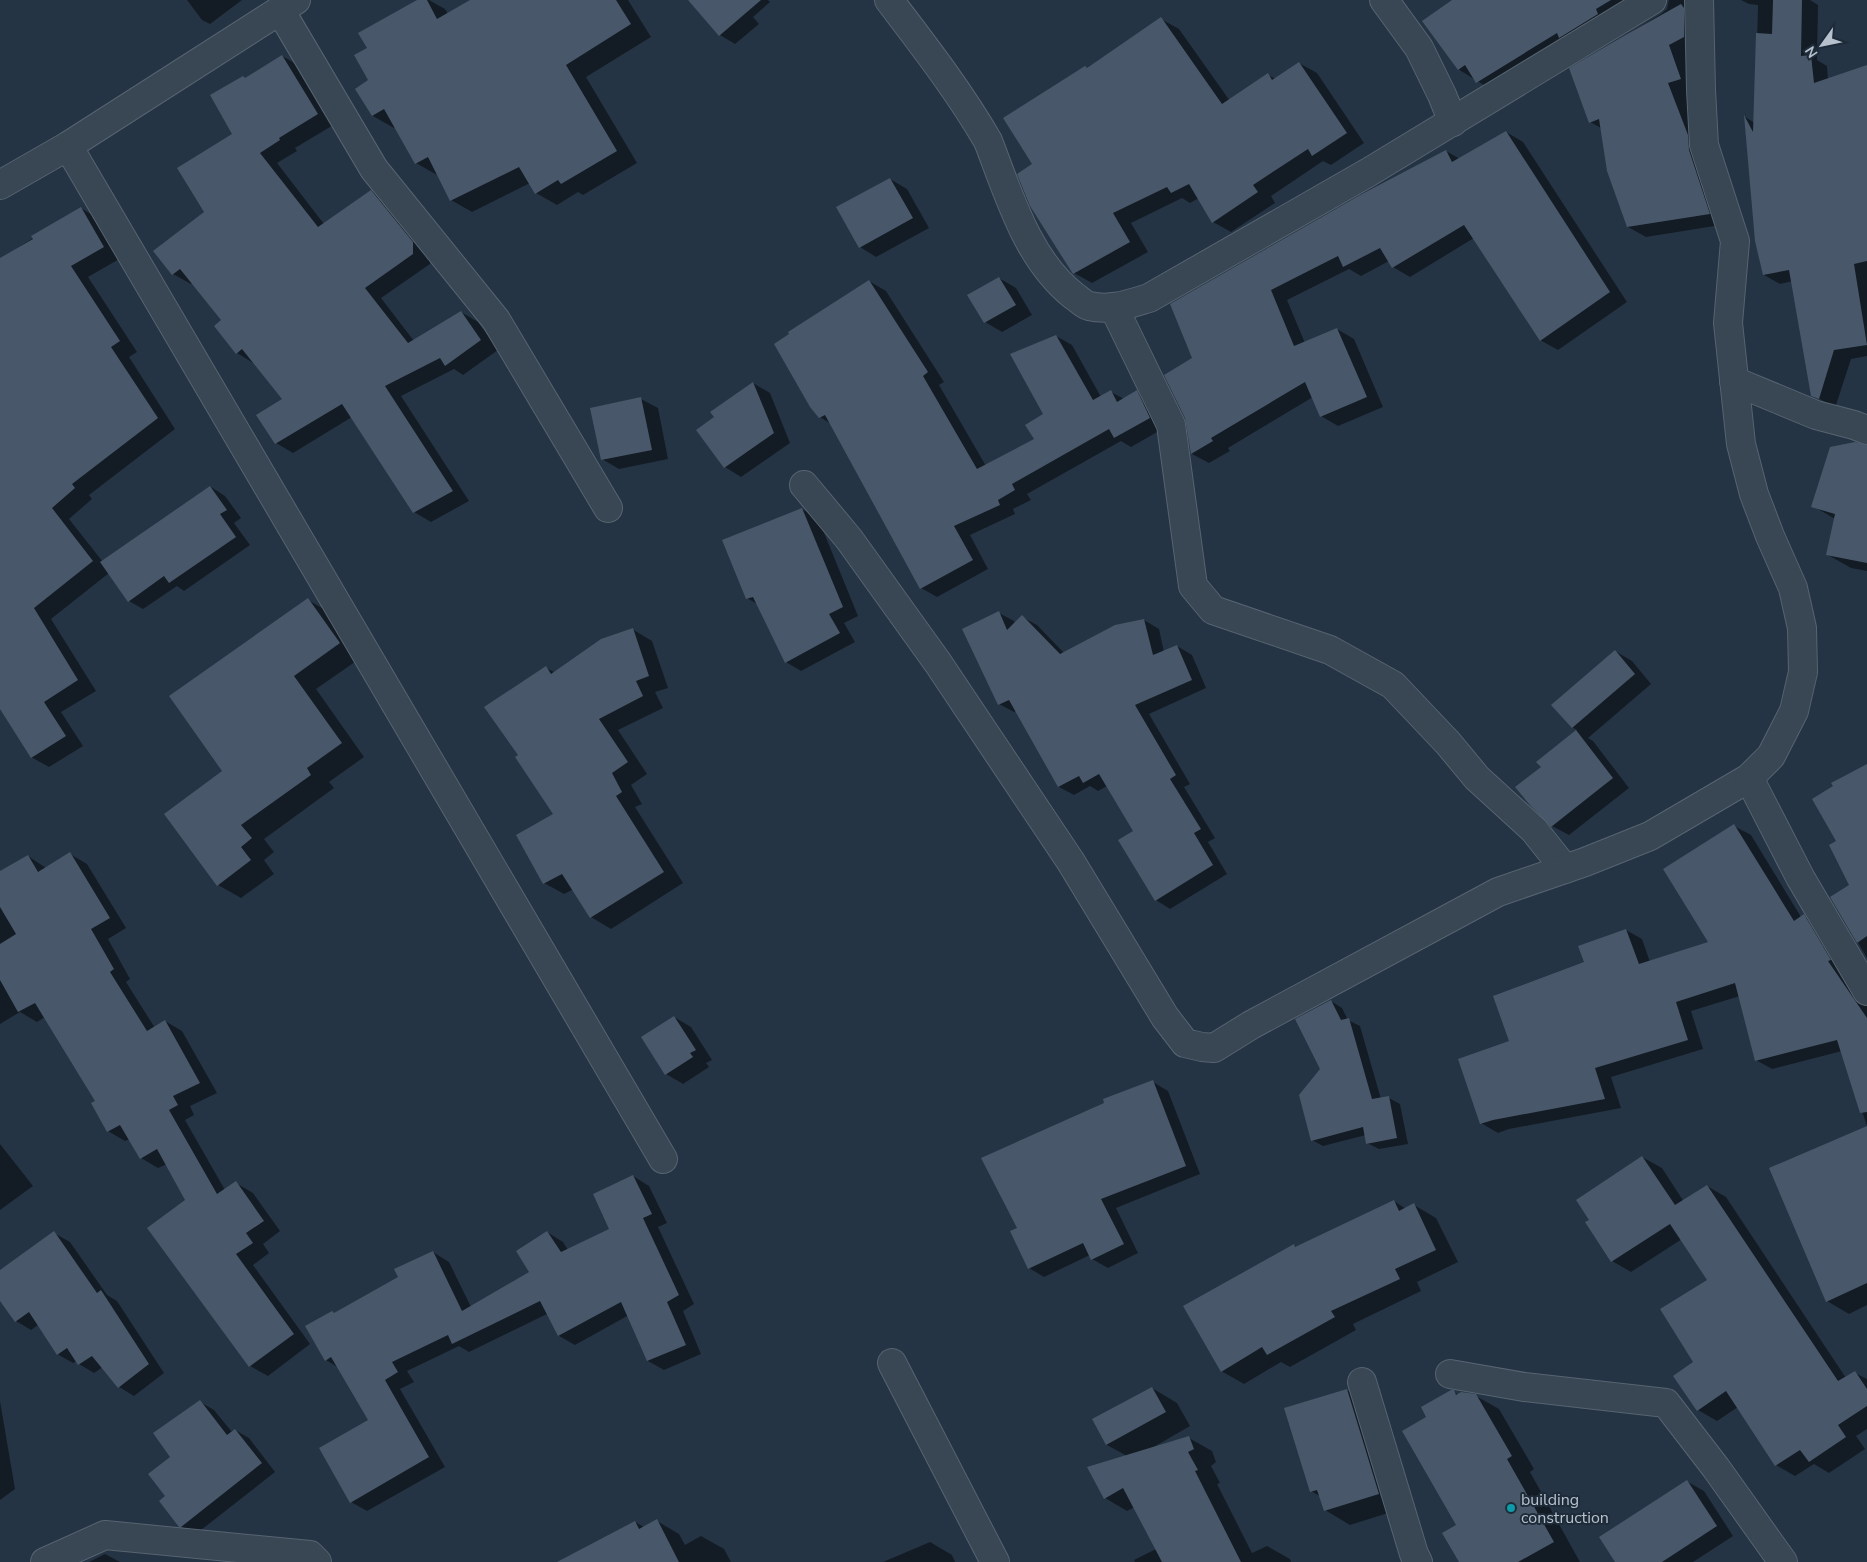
<svg xmlns="http://www.w3.org/2000/svg" width="1867" height="1562" viewBox="0 0 1867 1562" font-family="'Nunito Sans',sans-serif">
<style>
.shadow{fill:#0007}
.building{fill:#48586a}
.lines{fill:none;stroke-linecap:round;stroke-linejoin:round}
.minor-casing{stroke:#576471;stroke-width:30}
.minor{stroke:#394653;stroke-width:28}
.culture-dot{fill:#0f9aa8;stroke:#1e2b39;stroke-width:2}
.labels{text-anchor:middle;stroke-width:4;stroke-linejoin:round;paint-order:stroke}
.poi-label{font-size:16px;fill:#b6c1cd;stroke:#1e2b39;text-anchor:start}
</style>
<rect width="100%" height="100%" fill="#253444"/>
<g class="shadow">
<polygon points="187,0 242,0 210,24 202,20"/>
<polygon points="419,0 429,0 445,9 448,14 472,0 628,0 651,37 586,77 637,163 583,195 578,192 557,205 536,193 530,183 472,212 451,200 437,175 416,163 396,127 394,128 373,116 356,89 370,81 369,48"/>
<polygon points="690,0 768,0 770,2 753,17 759,24 735,44 720,35"/>
<polygon points="1460,0 1657,0 1495,92 1458,69"/>
<polygon points="1669,0 1690,0 1702,47 1686,56 1698,89 1686,94 1706,147 1727,224 1646,237 1628,227 1601,128 1590,122 1571,69 1661,14 1667,9"/>
<polygon points="1741,0 1810,0 1818,5 1817,60 1827,66 1828,80 1867,67 1867,356 1851,359 1835,408 1813,395 1793,281 1780,284 1764,275 1756,241 1745,117 1755,123 1758,5 1749,4"/>
<polygon points="1161,19 1179,29 1230,101 1268,75 1276,79 1299,63 1317,73 1364,143 1331,165 1323,161 1271,196 1275,203 1231,232 1213,222 1199,198 1190,203 1182,198 1131,223 1148,252 1092,283 1074,273 1034,164 1088,69"/>
<polygon points="282,56 300,66 335,124 295,148 297,151 277,163 324,224 371,191 388,201 430,253 430,264 381,298 414,341 461,312 478,322 498,350 463,375 454,369 401,396 469,501 431,522 414,512 352,417 293,453 276,443 258,415 284,400 255,364 237,353 216,326 222,320 193,282 191,284 173,274 205,212 234,134 246,79"/>
<polygon points="1506,132 1523,142 1627,302 1558,350 1540,340 1474,238 1410,277 1393,267 1389,261 1361,276 1349,269 1287,300 1305,343 1337,329 1354,339 1383,407 1338,426 1321,416 1313,397 1228,448 1230,451 1209,463 1192,454 1186,418 1193,359 1171,305 1446,151 1460,159"/>
<polygon points="890,179 907,189 929,228 876,257 860,247"/>
<polygon points="81,208 99,219 121,258 88,277 137,352 129,357 175,429 89,495 92,499 69,519 103,562 211,487 225,496 241,518 234,523 250,545 184,591 177,586 143,609 129,601 109,573 51,619 96,691 61,712 83,746 49,767 31,757 0,707 0,259"/>
<polygon points="999,278 1016,288 1032,315 1002,332 985,322"/>
<polygon points="869,281 886,291 944,382 939,385 986,466 1035,440 1045,415 1056,336 1072,345 1101,397 1111,392 1124,399 1137,392 1153,401 1166,427 1131,447 1121,441 1027,494 1031,500 1013,509 1015,514 970,535 988,569 937,597 921,588 831,424 820,417"/>
<polygon points="753,383 770,393 790,443 741,477 725,467 716,418"/>
<polygon points="641,399 658,408 668,459 619,469 602,459"/>
<polygon points="1867,446 1867,571 1851,568 1828,555 1835,519 1813,506"/>
<polygon points="802,509 818,518 858,616 844,623 855,642 801,671 786,662 757,604 747,598"/>
<polygon points="308,600 331,613 362,657 316,689 364,757 329,782 334,788 264,839 274,852 264,860 274,874 241,898 218,885 224,771"/>
<polygon points="999,613 1014,621 1015,624 1022,617 1037,625 1064,653 1144,620 1159,629 1164,652 1177,646 1192,655 1206,688 1149,714 1190,784 1184,787 1215,838 1208,842 1227,874 1170,909 1156,900 1135,831 1107,786 1098,791 1090,786 1074,795 1059,787 1017,711 1014,712 999,704"/>
<polygon points="632,629 652,641 668,688 655,692 663,708 618,730 647,774 631,785 642,804 635,807 683,883 611,929 591,917 574,889 564,894 544,883 555,814 520,756 546,668 554,672"/>
<polygon points="1615,651 1632,661 1651,684 1588,738 1593,741 1629,788 1569,835 1552,826 1542,767 1538,762 1577,730 1572,727"/>
<polygon points="1867,766 1867,958 1832,898 1851,885 1838,842"/>
<polygon points="1734,826 1751,835 1801,917 1804,916 1820,925 1867,1005 1867,1126 1842,1051 1772,1069 1756,1060 1740,996 1691,1011 1703,1049 1611,1077 1621,1108 1509,1129 1498,1133 1481,1123 1511,1042 1586,963 1626,930 1642,939 1650,962 1710,943"/>
<polygon points="70,854 87,864 126,928 108,939 130,979 126,982 155,1028 165,1021 182,1031 217,1093 190,1106 194,1115 185,1120 225,1190 236,1183 253,1193 280,1231 263,1244 269,1253 253,1265 310,1344 268,1376 250,1366 149,1228 187,1201 167,1164 158,1168 141,1158 130,1139 125,1141 108,1131 97,1102 45,1017 37,1022 20,1012 0,1024 0,873 28,856 46,868"/>
<polygon points="1331,1001 1342,1008 1348,1020 1360,1026 1381,1099 1389,1098 1400,1104 1408,1144 1379,1149 1367,1143 1366,1135 1323,1146 1312,1140"/>
<polygon points="674,1017 691,1027 712,1060 706,1063 709,1067 683,1084 666,1074 642,1038"/>
<polygon points="1153,1082 1168,1091 1200,1174 1116,1208 1138,1253 1108,1268 1092,1259 1090,1255 1044,1277 1029,1268 1018,1228 1106,1104"/>
<polygon points="1867,1131 1867,1305 1849,1314 1827,1301"/>
<polygon points="0,1144 33,1186 0,1210"/>
<polygon points="1642,1157 1662,1168 1684,1202 1707,1186 1726,1197 1846,1378 1855,1373 1867,1379 1867,1429 1856,1436 1865,1449 1829,1473 1814,1464 1795,1476 1776,1465 1738,1407 1717,1421 1698,1410 1695,1363 1708,1281 1682,1239 1631,1272 1612,1261 1590,1220"/>
<polygon points="633,1176 649,1186 667,1223 658,1227 694,1304 683,1311 701,1354 664,1370 648,1361 629,1315 575,1345 559,1336 547,1314 469,1352 459,1346 407,1371 414,1382 400,1389 445,1467 367,1511 351,1502 369,1420 339,1368 326,1360 335,1314 400,1278 433,1252 449,1262 471,1307 531,1272 547,1232 563,1242 568,1250 611,1229"/>
<polygon points="1394,1201 1406,1209 1414,1205 1436,1218 1458,1262 1417,1282 1421,1291 1353,1324 1356,1330 1290,1367 1281,1362 1244,1384 1221,1371 1294,1246 1296,1247"/>
<polygon points="54,1233 70,1242 107,1295 117,1301 164,1373 134,1396 119,1387 103,1367 94,1373 79,1364 77,1361 73,1363 57,1354 38,1325 31,1330 16,1321 0,1299 0,1271"/>
<polygon points="1152,1388 1177,1403 1190,1426 1152,1448 1189,1438 1212,1451 1216,1462 1211,1466 1220,1483 1217,1484 1252,1553 1267,1546 1290,1559 1291,1562 1135,1562 1134,1560 1156,1549 1135,1507 1127,1511 1105,1498 1127,1456 1107,1445 1094,1420"/>
<polygon points="1347,1390 1372,1404 1404,1508 1350,1525 1325,1510 1321,1497 1311,1491"/>
<polygon points="1453,1392 1459,1395 1476,1396 1499,1409 1534,1469 1530,1472 1580,1562 1460,1562 1458,1525 1428,1417"/>
<polygon points="0,1401 15,1489 0,1500"/>
<polygon points="200,1402 214,1410 232,1432 235,1430 249,1438 275,1472 196,1534 180,1526 167,1496 172,1457"/>
<polygon points="1688,1482 1704,1491 1733,1536 1693,1562 1617,1562"/>
<polygon points="657,1521 679,1534 685,1545 701,1536 724,1549 731,1562 559,1562 635,1522 644,1527"/>
<polygon points="930,1542 952,1555 955,1562 883,1562"/>
<polygon points="105,1554 120,1562 89,1562"/>
</g>
<g class="building">
<polygon points="417,0 427,0 437,19 470,0 616,0 631,24 566,65 617,151 561,184 558,180 535,194 519,167 450,201 428,157 415,164 384,109 372,116 355,89 368,80 354,55 367,48 358,33"/>
<polygon points="688,0 761,0 719,36"/>
<polygon points="1452,0 1611,0 1596,9 1598,14 1559,38 1557,33 1476,83 1465,65 1458,70 1422,21"/>
<polygon points="1773,0 1802,0 1801,56 1811,55 1814,83 1867,65 1867,261 1854,264 1867,345 1834,350 1819,399 1811,396 1789,270 1763,275 1755,241 1744,115 1753,132 1756,33 1772,34"/>
<polygon points="1681,4 1684,8 1684,37 1669,45 1681,79 1668,83 1688,135 1689,150 1710,214 1627,227 1607,171 1599,119 1589,123 1569,68 1622,37"/>
<polygon points="1161,17 1222,104 1268,73 1272,80 1299,62 1347,133 1312,156 1308,149 1253,185 1258,192 1212,223 1189,184 1171,193 1167,187 1113,213 1130,242 1073,274 1030,206 1017,174 1032,164 1003,118 1085,66 1087,68"/>
<polygon points="282,55 318,114 279,138 280,140 260,153 318,227 371,190 413,242 413,254 365,288 408,343 461,311 481,340 445,366 440,358 385,386 453,491 413,513 342,404 275,444 256,415 282,399 242,349 236,354 214,326 221,320 180,269 172,275 153,251 204,212 177,168 232,134 210,95 243,76 245,78"/>
<polygon points="1506,131 1610,292 1540,341 1464,225 1392,268 1380,248 1343,267 1338,256 1271,290 1294,346 1337,328 1367,397 1320,417 1305,382 1211,438 1213,441 1191,454 1185,418 1164,375 1192,358 1170,304 1362,194 1446,150 1452,162"/>
<polygon points="890,178 913,218 859,248 836,207"/>
<polygon points="81,207 104,247 71,266 120,341 111,347 158,418 72,484 75,488 52,508 93,561 34,608 78,680 44,702 66,736 31,758 0,709 0,258 33,239 31,236"/>
<polygon points="999,277 1016,305 984,323 967,295"/>
<polygon points="869,280 928,372 923,376 977,469 1034,439 1025,425 1043,414 1010,354 1056,335 1093,400 1111,390 1117,402 1137,390 1150,418 1114,438 1109,429 1012,484 1015,490 998,500 1000,505 954,526 973,560 920,589 825,415 819,418 810,407 774,344 789,334 788,332"/>
<polygon points="753,382 774,433 724,468 696,430 714,417 710,412"/>
<polygon points="641,397 652,450 601,460 590,408"/>
<polygon points="1855,442 1867,445 1867,563 1826,555 1835,514 1811,507 1830,447"/>
<polygon points="210,486 227,510 220,514 236,537 169,583 164,576 128,602 100,562"/>
<polygon points="802,508 843,607 829,614 840,633 785,663 753,597 746,599 722,540"/>
<polygon points="308,598 340,643 294,676 342,743 307,768 311,775 241,825 252,838 241,847 251,860 217,886 164,814 222,771 169,696"/>
<polygon points="999,611 1007,630 1022,615 1060,654 1115,625 1144,619 1153,655 1177,645 1192,680 1135,705 1176,775 1170,779 1201,829 1194,833 1213,865 1155,901 1118,840 1133,831 1099,774 1083,783 1079,776 1058,787 1009,700 998,705 962,629"/>
<polygon points="633,628 649,676 636,681 643,696 599,719 628,762 612,773 622,792 616,796 664,872 590,918 562,874 543,884 516,835 553,814 515,757 518,755 484,707 546,666 551,674 601,639"/>
<polygon points="1615,650 1635,674 1572,728 1551,705"/>
<polygon points="1576,730 1613,778 1551,827 1529,804 1515,787 1541,767 1536,762"/>
<polygon points="1867,764 1867,936 1857,943 1830,897 1849,885 1829,845 1836,841 1812,799 1833,786 1831,783"/>
<polygon points="1734,824 1794,921 1804,914 1831,960 1828,961 1867,1018 1867,1112 1860,1113 1837,1040 1755,1061 1735,983 1676,1002 1688,1040 1595,1068 1605,1099 1493,1120 1480,1124 1458,1059 1509,1041 1493,996 1584,962 1578,946 1626,929 1639,964 1708,942 1663,869"/>
<polygon points="70,852 110,918 91,929 114,969 110,972 147,1031 165,1020 200,1083 173,1096 178,1105 169,1110 217,1194 236,1181 264,1221 246,1233 253,1243 236,1254 294,1334 249,1367 147,1228 185,1200 157,1149 140,1159 120,1125 107,1132 91,1103 95,1101 35,1003 18,1012 0,980 0,944 16,934 0,907 0,871 28,855 38,872"/>
<polygon points="1331,1000 1341,1020 1349,1018 1372,1099 1389,1096 1397,1138 1366,1144 1363,1127 1311,1141 1299,1095 1320,1069 1295,1019"/>
<polygon points="674,1016 696,1050 690,1053 693,1057 665,1075 641,1037"/>
<polygon points="1153,1080 1186,1166 1101,1199 1124,1244 1091,1260 1083,1243 1028,1269 1010,1231 1017,1228 981,1158 1104,1103 1103,1099"/>
<polygon points="1867,1126 1867,1283 1826,1302 1769,1168"/>
<polygon points="1642,1156 1675,1205 1707,1185 1838,1381 1855,1371 1867,1389 1867,1406 1838,1425 1846,1437 1809,1462 1800,1450 1775,1466 1726,1391 1697,1411 1673,1376 1693,1362 1660,1309 1707,1280 1670,1224 1611,1262 1585,1222 1589,1220 1576,1200"/>
<polygon points="633,1175 652,1214 643,1218 679,1295 667,1302 686,1345 647,1361 621,1302 558,1336 540,1301 452,1344 448,1335 392,1362 398,1372 385,1380 429,1457 350,1503 319,1448 368,1420 331,1357 325,1361 305,1326 332,1311 334,1313 398,1277 394,1269 433,1251 462,1311 529,1272 516,1251 547,1231 561,1252 609,1229 593,1194"/>
<polygon points="1394,1200 1399,1211 1414,1203 1436,1250 1395,1269 1400,1279 1331,1311 1335,1317 1267,1355 1262,1347 1221,1372 1183,1306 1294,1244 1295,1247"/>
<polygon points="54,1231 97,1293 101,1290 149,1364 118,1388 92,1356 78,1365 67,1348 57,1355 29,1312 15,1322 0,1301 0,1270"/>
<polygon points="1152,1387 1166,1412 1106,1445 1092,1419"/>
<polygon points="1347,1389 1379,1494 1324,1511 1317,1490 1310,1492 1284,1408"/>
<polygon points="1451,1390 1454,1390 1456,1395 1461,1392 1476,1394 1512,1456 1507,1459 1554,1542 1518,1562 1459,1562 1442,1533 1456,1525 1402,1431 1426,1417 1421,1407"/>
<polygon points="200,1400 227,1435 235,1429 262,1463 181,1527 179,1527 159,1501 165,1496 148,1474 170,1457 153,1433"/>
<polygon points="1189,1436 1194,1449 1188,1452 1198,1470 1195,1471 1241,1562 1162,1562 1123,1488 1104,1499 1087,1467"/>
<polygon points="1687,1480 1717,1526 1662,1562 1615,1562 1599,1537"/>
<polygon points="657,1519 679,1562 557,1562 635,1521 639,1529"/>
</g>
<g class="lines">
<g class="minor-casing">
<g id="minor">
<path d="M889,0C924,46 959,91 988,141C1009,195 1027,259 1074,296C1079,299 1084,305 1089,306C1111,311 1129,304 1149,298L1369,172L1652,0"/>
<polyline points="1384,0 1419,48 1442,95 1453,122"/>
<polyline points="280,10 374,169 496,320 608,508"/>
<polyline points="68,146 663,1159"/>
<polyline points="0,185 68,146 296,0"/>
<polyline points="1114,308 1171,425 1193,586 1213,610 1330,650 1393,685 1448,743 1477,778 1534,830 1565,869"/>
<polyline points="1734,381 1816,415 1854,425 1867,430"/>
<polyline points="804,485 849,539 938,663 1071,862 1165,1017 1185,1043 1202,1047 1214,1048 1251,1025 1498,892 1585,862 1650,836 1749,778 1771,756 1794,711 1803,672 1802,628 1793,588 1770,536 1754,494 1741,444 1728,323 1735,241 1704,145 1701,90 1699,0"/>
<polyline points="1749,778 1800,877 1867,991"/>
<polyline points="892,1363 995,1562"/>
<polyline points="1450,1374 1524,1387 1666,1403 1716,1468 1783,1562"/>
<polyline points="1362,1382 1414,1554 1418,1562"/>
<polyline points="45,1562 105,1535 310,1555 317,1562"/>
</g>
</g>
<use href="#minor" class="minor"/>
</g>
<circle class="culture-dot" cx="1511" cy="1508" r="5"/>
<g class="labels">
<g class="poi-label">
<text x="1521" y="1505">building<tspan x="1521" dy="18">construction</tspan></text>
</g>
</g>
<g transform="translate(1822 45) rotate(237)" stroke="#1e2b39" stroke-width="4" paint-order="stroke">
<path d="M0-4L9 19L0 12L-9 19Z" fill="#b6c1cd"/>
<text y="-8" font-size="14" font-weight="bold" text-anchor="middle" fill="#b6c1cd">N</text>
</g>
</svg>
